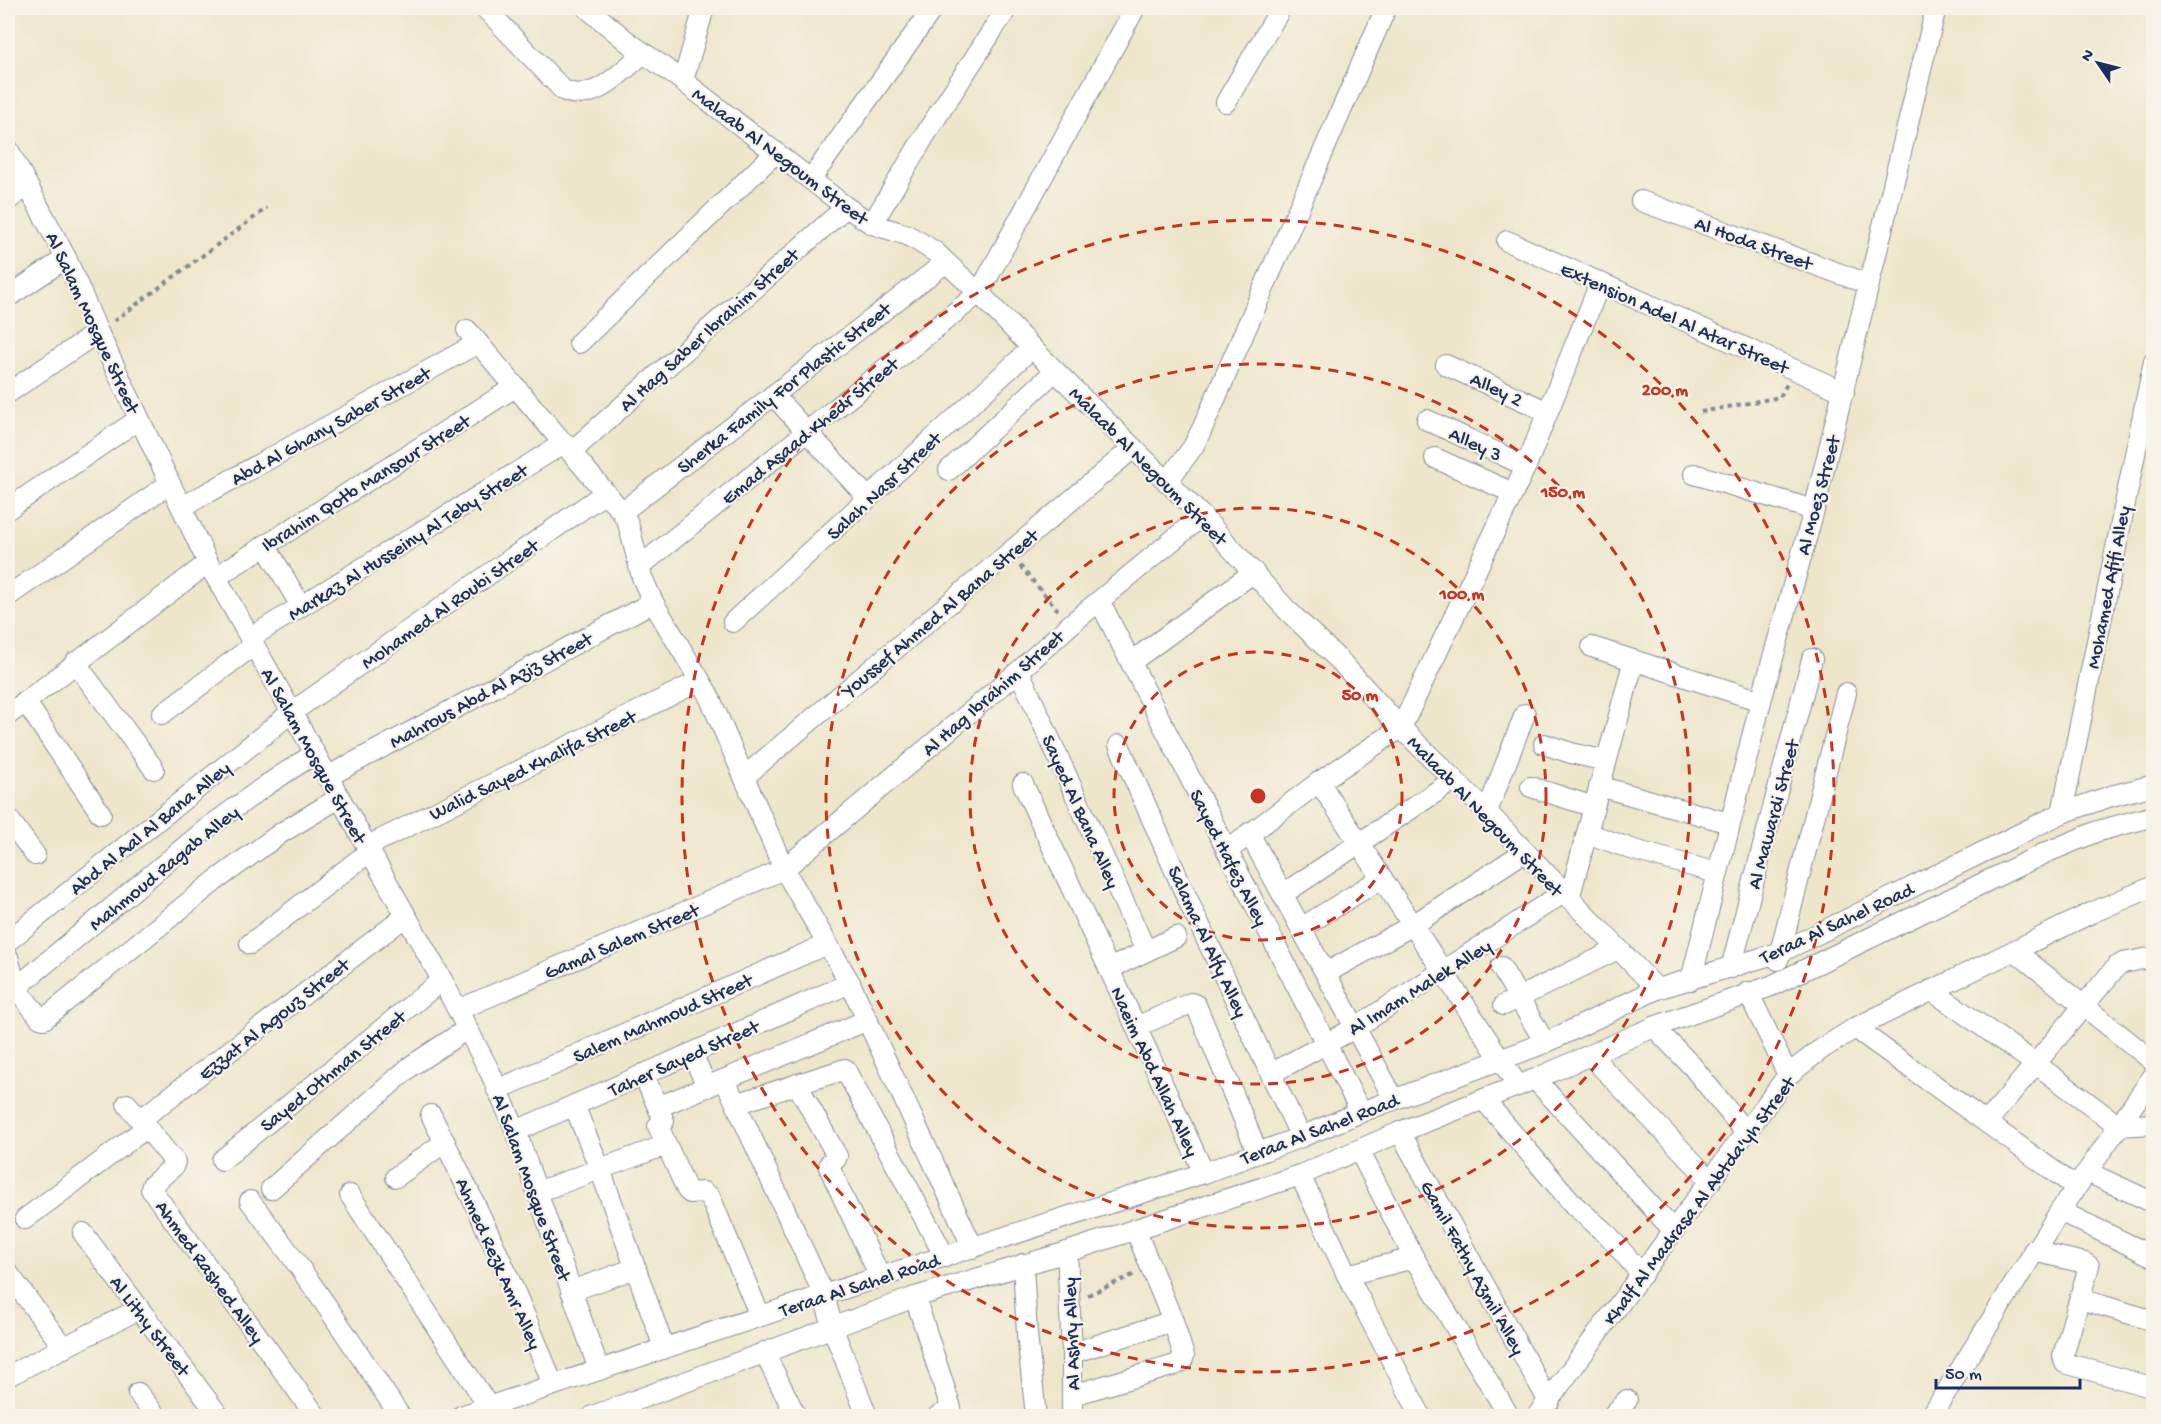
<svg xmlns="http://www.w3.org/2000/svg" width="2161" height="1424" viewBox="0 0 2161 1424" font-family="'Gochi Hand',sans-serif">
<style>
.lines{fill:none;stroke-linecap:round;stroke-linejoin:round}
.minor-casing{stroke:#848a94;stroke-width:22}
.path{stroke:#848a94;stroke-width:4;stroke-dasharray:4.5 4.5;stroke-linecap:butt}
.minor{stroke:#fff;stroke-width:20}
.ring{fill:none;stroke:#c8321e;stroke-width:3;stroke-dasharray:10 8}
.labels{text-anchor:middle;stroke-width:4.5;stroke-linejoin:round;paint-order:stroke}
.street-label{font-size:20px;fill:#1b2f5e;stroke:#f7f3e8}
.centre{fill:#c8321e;stroke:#f7f3e8;stroke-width:3}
.ring-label{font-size:18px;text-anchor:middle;font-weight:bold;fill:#c8321e;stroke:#f7f3e8;stroke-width:4.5;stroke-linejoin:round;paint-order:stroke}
</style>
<rect width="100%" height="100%" fill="#f7f3e8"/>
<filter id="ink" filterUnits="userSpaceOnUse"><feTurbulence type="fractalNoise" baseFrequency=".0167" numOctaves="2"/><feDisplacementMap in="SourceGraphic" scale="12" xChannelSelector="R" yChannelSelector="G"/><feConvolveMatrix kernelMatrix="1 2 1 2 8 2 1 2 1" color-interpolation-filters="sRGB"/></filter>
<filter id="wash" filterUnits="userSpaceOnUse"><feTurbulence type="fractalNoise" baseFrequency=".008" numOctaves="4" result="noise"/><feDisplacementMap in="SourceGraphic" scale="24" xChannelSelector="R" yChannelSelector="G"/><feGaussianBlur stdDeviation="1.35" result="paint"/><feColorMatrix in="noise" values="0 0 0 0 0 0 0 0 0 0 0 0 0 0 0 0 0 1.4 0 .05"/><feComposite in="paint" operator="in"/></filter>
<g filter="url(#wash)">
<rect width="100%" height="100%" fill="#eee6cb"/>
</g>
<g filter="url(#ink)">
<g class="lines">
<g class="minor-casing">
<g id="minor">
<path d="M485,8L563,90C594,105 620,72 644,53"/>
<polyline points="587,8 628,42 683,81 846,207 872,224 907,235 921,243 935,252 979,293 1032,348 1202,516 1286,609 1341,662 1401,728 1487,812 1657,989"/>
<polyline points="683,81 704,8"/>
<polyline points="1226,102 1281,8"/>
<polyline points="8,149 66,258 98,332 208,563 442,980 490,1072 516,1131 599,1370"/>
<polyline points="811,179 933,8"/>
<polyline points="8,200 27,186"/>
<polyline points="1641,201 1868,284"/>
<polyline points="872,224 930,127 1007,8"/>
<polyline points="1507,241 1844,392"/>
<polyline points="8,297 66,258"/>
<polyline points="467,330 622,512 628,523 642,577 653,602 708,694 784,869 850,983 973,1248"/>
<polyline points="579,343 776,152"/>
<polyline points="1446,365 1548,412"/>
<polyline points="8,393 98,332"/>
<polyline points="773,395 868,498"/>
<polyline points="1427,420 1526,466"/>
<polyline points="571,452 846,207"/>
<polyline points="1435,458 1513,493"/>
<polyline points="949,470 1055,371"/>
<polyline points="1694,474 1814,510"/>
<polyline points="1167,482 1193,447 1203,427 1386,8"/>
<polyline points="182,507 478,343"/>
<polyline points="8,509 139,419"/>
<polyline points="622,512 945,263"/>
<polyline points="265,545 301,606"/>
<polyline points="639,567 979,293 1135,8"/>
<polyline points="216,577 515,387"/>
<polyline points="8,596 169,484"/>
<polyline points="1100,602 1361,1112"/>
<polyline points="733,622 1032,348"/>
<polyline points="250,638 564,443"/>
<polyline points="1592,647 1761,701"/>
<polyline points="75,662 154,769"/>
<polyline points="1131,662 1254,572"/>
<polyline points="1019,671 1146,951"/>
<polyline points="25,701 101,814"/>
<polyline points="162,714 254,645"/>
<polyline points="8,715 208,563"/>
<polyline points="1544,744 1571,753 1606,761"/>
<polyline points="1119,745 1192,909 1301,1137"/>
<polyline points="327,777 653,602"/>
<polyline points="744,777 1133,448"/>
<polyline points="1319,782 1518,1086"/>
<polyline points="1023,784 1204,1173"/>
<polyline points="1599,786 1729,823"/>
<polyline points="1531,787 1594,807"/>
<polyline points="1487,812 1525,714"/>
<polyline points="2062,813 2154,361"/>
<polyline points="8,818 35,855"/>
<polyline points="1249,833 1394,1099"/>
<polyline points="1587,833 1634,850 1717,873"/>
<polyline points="366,847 699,681"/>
<polyline points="1227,851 1319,782 1401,728 1526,466 1600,283"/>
<polyline points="1283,894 1454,780"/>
<polyline points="1569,899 1634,660"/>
<polyline points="1301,928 1382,878"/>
<polyline points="8,941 292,712 605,493"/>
<polyline points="250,944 369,852"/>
<polyline points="2015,951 2154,1062"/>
<polyline points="8,957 16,988 40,1018 44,1019 215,881 281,833 339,798"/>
<polyline points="1778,960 1846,693"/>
<polyline points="1501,967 1545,1043"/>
<polyline points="1731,968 1812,659"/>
<polyline points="1109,969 1176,937"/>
<polyline points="1326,973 1413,925 1524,852"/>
<polyline points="1691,980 1761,701 1814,510 1936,8"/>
<polyline points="16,988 205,830 265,786 314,754"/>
<polyline points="1931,990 2036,1064 2119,1126 2154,1124"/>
<polyline points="1748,992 1788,1075"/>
<polyline points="1504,1005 1618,949"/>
<polyline points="458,1010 784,869 1019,671 1071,624 1202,516"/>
<polyline points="1136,1027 1191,1003 1196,1005 1257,1151"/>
<polyline points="1654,1027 1692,1066 1746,1133"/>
<polyline points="1855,1028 2076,1187"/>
<polyline points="692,1053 707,1087"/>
<polyline points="1591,1056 1711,1181"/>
<polyline points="1272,1073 1355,1028 1563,893"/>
<polyline points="643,1074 664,1121 658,1126 687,1190 690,1193 703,1192 710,1197 760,1316"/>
<polyline points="1535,1079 1674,1231"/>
<polyline points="725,1080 824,1295 833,1329 867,1416"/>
<polyline points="797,1084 837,1156 836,1159 830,1163 829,1167 880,1277"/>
<polyline points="497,1090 827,944"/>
<polyline points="1484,1100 1574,1205 1609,1236 1642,1275"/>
<polyline points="127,1104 175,1162 173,1167 152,1185 151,1189 316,1416"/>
<polyline points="736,1104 845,1069 945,1257"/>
<polyline points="574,1105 600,1169 664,1348"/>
<polyline points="658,1107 868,1020"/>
<path d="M431,1115C476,1203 517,1292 553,1385"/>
<polyline points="140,1120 406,916"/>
<polyline points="1987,1122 2116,967 2123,963 2154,957"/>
<polyline points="516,1131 850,983"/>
<polyline points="1400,1132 1549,1402"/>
<polyline points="1359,1150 1414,1258 1509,1416"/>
<polyline points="222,1160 442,980"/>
<polyline points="2087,1172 2154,1203"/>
<polyline points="1300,1175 1347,1275 1421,1416"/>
<polyline points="396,1177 445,1142"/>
<polyline points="271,1189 411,1066 467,1029"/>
<polyline points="537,1192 666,1145"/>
<polyline points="350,1195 489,1407"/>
<path d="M250,1201C304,1270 352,1343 400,1416"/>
<polyline points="2060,1211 2154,1257"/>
<polyline points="25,1219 146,1128"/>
<polyline points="83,1233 219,1416"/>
<polyline points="2033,1251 2085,1263 2089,1266 2063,1356 2065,1363 2154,1388"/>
<polyline points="1067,1252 1072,1353 1072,1416"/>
<polyline points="1023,1264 1027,1334 1036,1416"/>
<polyline points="8,1273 64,1348"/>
<polyline points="1347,1275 1414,1258"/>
<polyline points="571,1291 636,1268"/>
<polyline points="915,1297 951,1408 949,1412 938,1416"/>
<polyline points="2080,1299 2154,1321"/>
<polyline points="764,1352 796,1416"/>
<polyline points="1072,1353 1173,1321"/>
<polyline points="8,1376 139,1309"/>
<polyline points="138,1393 156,1416"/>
<polyline points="1073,1395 1175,1365 1182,1361 1184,1356 1173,1321 1135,1229"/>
<polyline points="461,1416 824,1295 1204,1173 1301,1137 1361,1112 1545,1043 1657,989 1781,952 2062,813 2111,796 2154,785"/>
<polyline points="593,1416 915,1297 1067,1252 1300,1175 1400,1132 1535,1079 1654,1027 1771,986 2045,853 2098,831 2154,816"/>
<polyline points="1537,1416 1788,1075 1820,1050 1855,1028 2091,913 2154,886"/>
<polyline points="1612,1416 1627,1400"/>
<polyline points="1931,1416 2060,1211 2154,1075"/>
</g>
</g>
<g class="path">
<polyline points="114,321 267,208"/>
<polyline points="1701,412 1780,397 1787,384"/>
<polyline points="1020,566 1058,610"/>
<polyline points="1088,1295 1135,1274"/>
</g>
<use href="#minor" class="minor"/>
</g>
</g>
<g class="ring">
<circle cx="1258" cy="796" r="144"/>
<circle cx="1258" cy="796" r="288"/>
<circle cx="1258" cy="796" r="432"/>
<circle cx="1258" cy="796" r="576"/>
</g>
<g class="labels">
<g class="street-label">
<text transform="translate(781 155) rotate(37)" y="7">Malaab Al Negoum Street</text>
<text transform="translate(1754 242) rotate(20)" y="7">Al Hoda Street</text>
<text transform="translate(1675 317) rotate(24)" y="7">Extension Adel Al Atar Street</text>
<text transform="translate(94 322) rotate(65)" y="7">Al Salam Mosque Street</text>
<text transform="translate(708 329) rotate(-42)" y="7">Al Hag Saber Ibrahim Street</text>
<text transform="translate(783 387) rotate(-38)" y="7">Sherka Family For Plastic Street</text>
<text transform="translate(1497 388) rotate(25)" y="7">Alley 2</text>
<text transform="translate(330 425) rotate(-29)" y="7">Abd Al Ghany Saber Street</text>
<text transform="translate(809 430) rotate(-39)" y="7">Emad Asaad Khedr Street</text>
<text transform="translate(1476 443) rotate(25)" y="7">Alley 3</text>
<text transform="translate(1149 465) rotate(45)" y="7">Malaab Al Negoum Street</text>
<text transform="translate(365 482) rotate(-32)" y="7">Ibrahim Qotb Mansour Street</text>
<text transform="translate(883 485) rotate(-43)" y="7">Salah Nasr Street</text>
<text transform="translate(1817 495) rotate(-75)" y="7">Al Moez Street</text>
<text transform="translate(407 541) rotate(-32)" y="7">Markaz Al Husseiny Al Teby Street</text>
<text transform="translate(2107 587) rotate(-79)" y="7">Mohamed Afifi Alley</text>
<text transform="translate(449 603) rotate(-35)" y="7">Mohamed Al Roubi Street</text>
<text transform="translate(939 612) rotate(-40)" y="7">Youssef Ahmed Al Bana Street</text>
<text transform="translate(490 689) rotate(-28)" y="7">Mahrous Abd Al Aziz Street</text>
<text transform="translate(992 692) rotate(-41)" y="7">Al Hag Ibrahim Street</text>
<text transform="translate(315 755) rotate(61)" y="7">Al Salam Mosque Street</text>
<text transform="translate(532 764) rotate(-26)" y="7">Walid Sayed Khalifa Street</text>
<text transform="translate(1082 811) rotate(66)" y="7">Sayed Al Bana Alley</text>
<text transform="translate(1772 814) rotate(-75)" y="7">Al Mawardi Street</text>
<text transform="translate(1486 815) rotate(46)" y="7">Malaab Al Negoum Street</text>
<text transform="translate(149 827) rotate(-39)" y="7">Abd Al Aal Al Bana Alley</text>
<text transform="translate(1230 857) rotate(63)" y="7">Sayed Hafez Alley</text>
<text transform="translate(163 867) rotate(-39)" y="7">Mahmoud Ragab Alley</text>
<text transform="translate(1836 922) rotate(-25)" y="7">Teraa Al Sahel Road</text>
<text transform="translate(621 940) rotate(-23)" y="7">Gamal Salem Street</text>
<text transform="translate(1209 941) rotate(65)" y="7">Salama Al Alfy Alley</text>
<text transform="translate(1419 986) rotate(-32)" y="7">Al Imam Malek Alley</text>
<text transform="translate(662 1017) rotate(-24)" y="7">Salem Mahmoud Street</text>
<text transform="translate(273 1018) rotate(-38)" y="7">Ezzat Al Agouz Street</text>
<text transform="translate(683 1057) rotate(-24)" y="7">Taher Sayed Street</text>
<text transform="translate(332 1070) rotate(-39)" y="7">Sayed Othman Street</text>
<text transform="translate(1156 1071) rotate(65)" y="7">Naeim Abd Allah Alley</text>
<text transform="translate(1319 1128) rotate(-21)" y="7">Teraa Al Sahel Road</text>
<text transform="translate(533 1187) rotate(70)" y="7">Al Salam Mosque Street</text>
<text transform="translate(1698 1200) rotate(-53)" y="7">Khalf Al Madrasa Al Abtda'yh Street</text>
<text transform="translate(500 1263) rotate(66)" y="7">Ahmed Rezk Amr Alley</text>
<text transform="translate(1474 1267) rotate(61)" y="7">Gamil Fathy Azmil Alley</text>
<text transform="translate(211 1271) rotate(54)" y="7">Ahmed Rashed Alley</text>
<text transform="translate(859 1284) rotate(-18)" y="7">Teraa Al Sahel Road</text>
<text transform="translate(151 1325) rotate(53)" y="7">Al Lithy Street</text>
<text transform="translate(1070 1334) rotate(-92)" y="7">Al Ashry Alley</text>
</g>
</g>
<circle cx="1258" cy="796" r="9" class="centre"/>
<g class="ring-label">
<text x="1665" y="395">200 m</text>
<text x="1563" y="497">150 m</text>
<text x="1462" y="599">100 m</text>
<text x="1360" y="700">50 m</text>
</g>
<rect width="2161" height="1424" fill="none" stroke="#f7f3e8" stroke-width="30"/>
<g transform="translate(2098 63) rotate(305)" stroke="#f7f3e8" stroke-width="4.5" paint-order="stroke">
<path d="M0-4.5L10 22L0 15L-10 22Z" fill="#1b2f5e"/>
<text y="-9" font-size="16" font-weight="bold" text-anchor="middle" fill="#1b2f5e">N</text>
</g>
<path d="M1936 1379v9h144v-9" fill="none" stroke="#1b2f5e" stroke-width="3"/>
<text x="1945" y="1379" font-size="18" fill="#1b2f5e" stroke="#f7f3e8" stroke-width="4.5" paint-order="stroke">50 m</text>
</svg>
